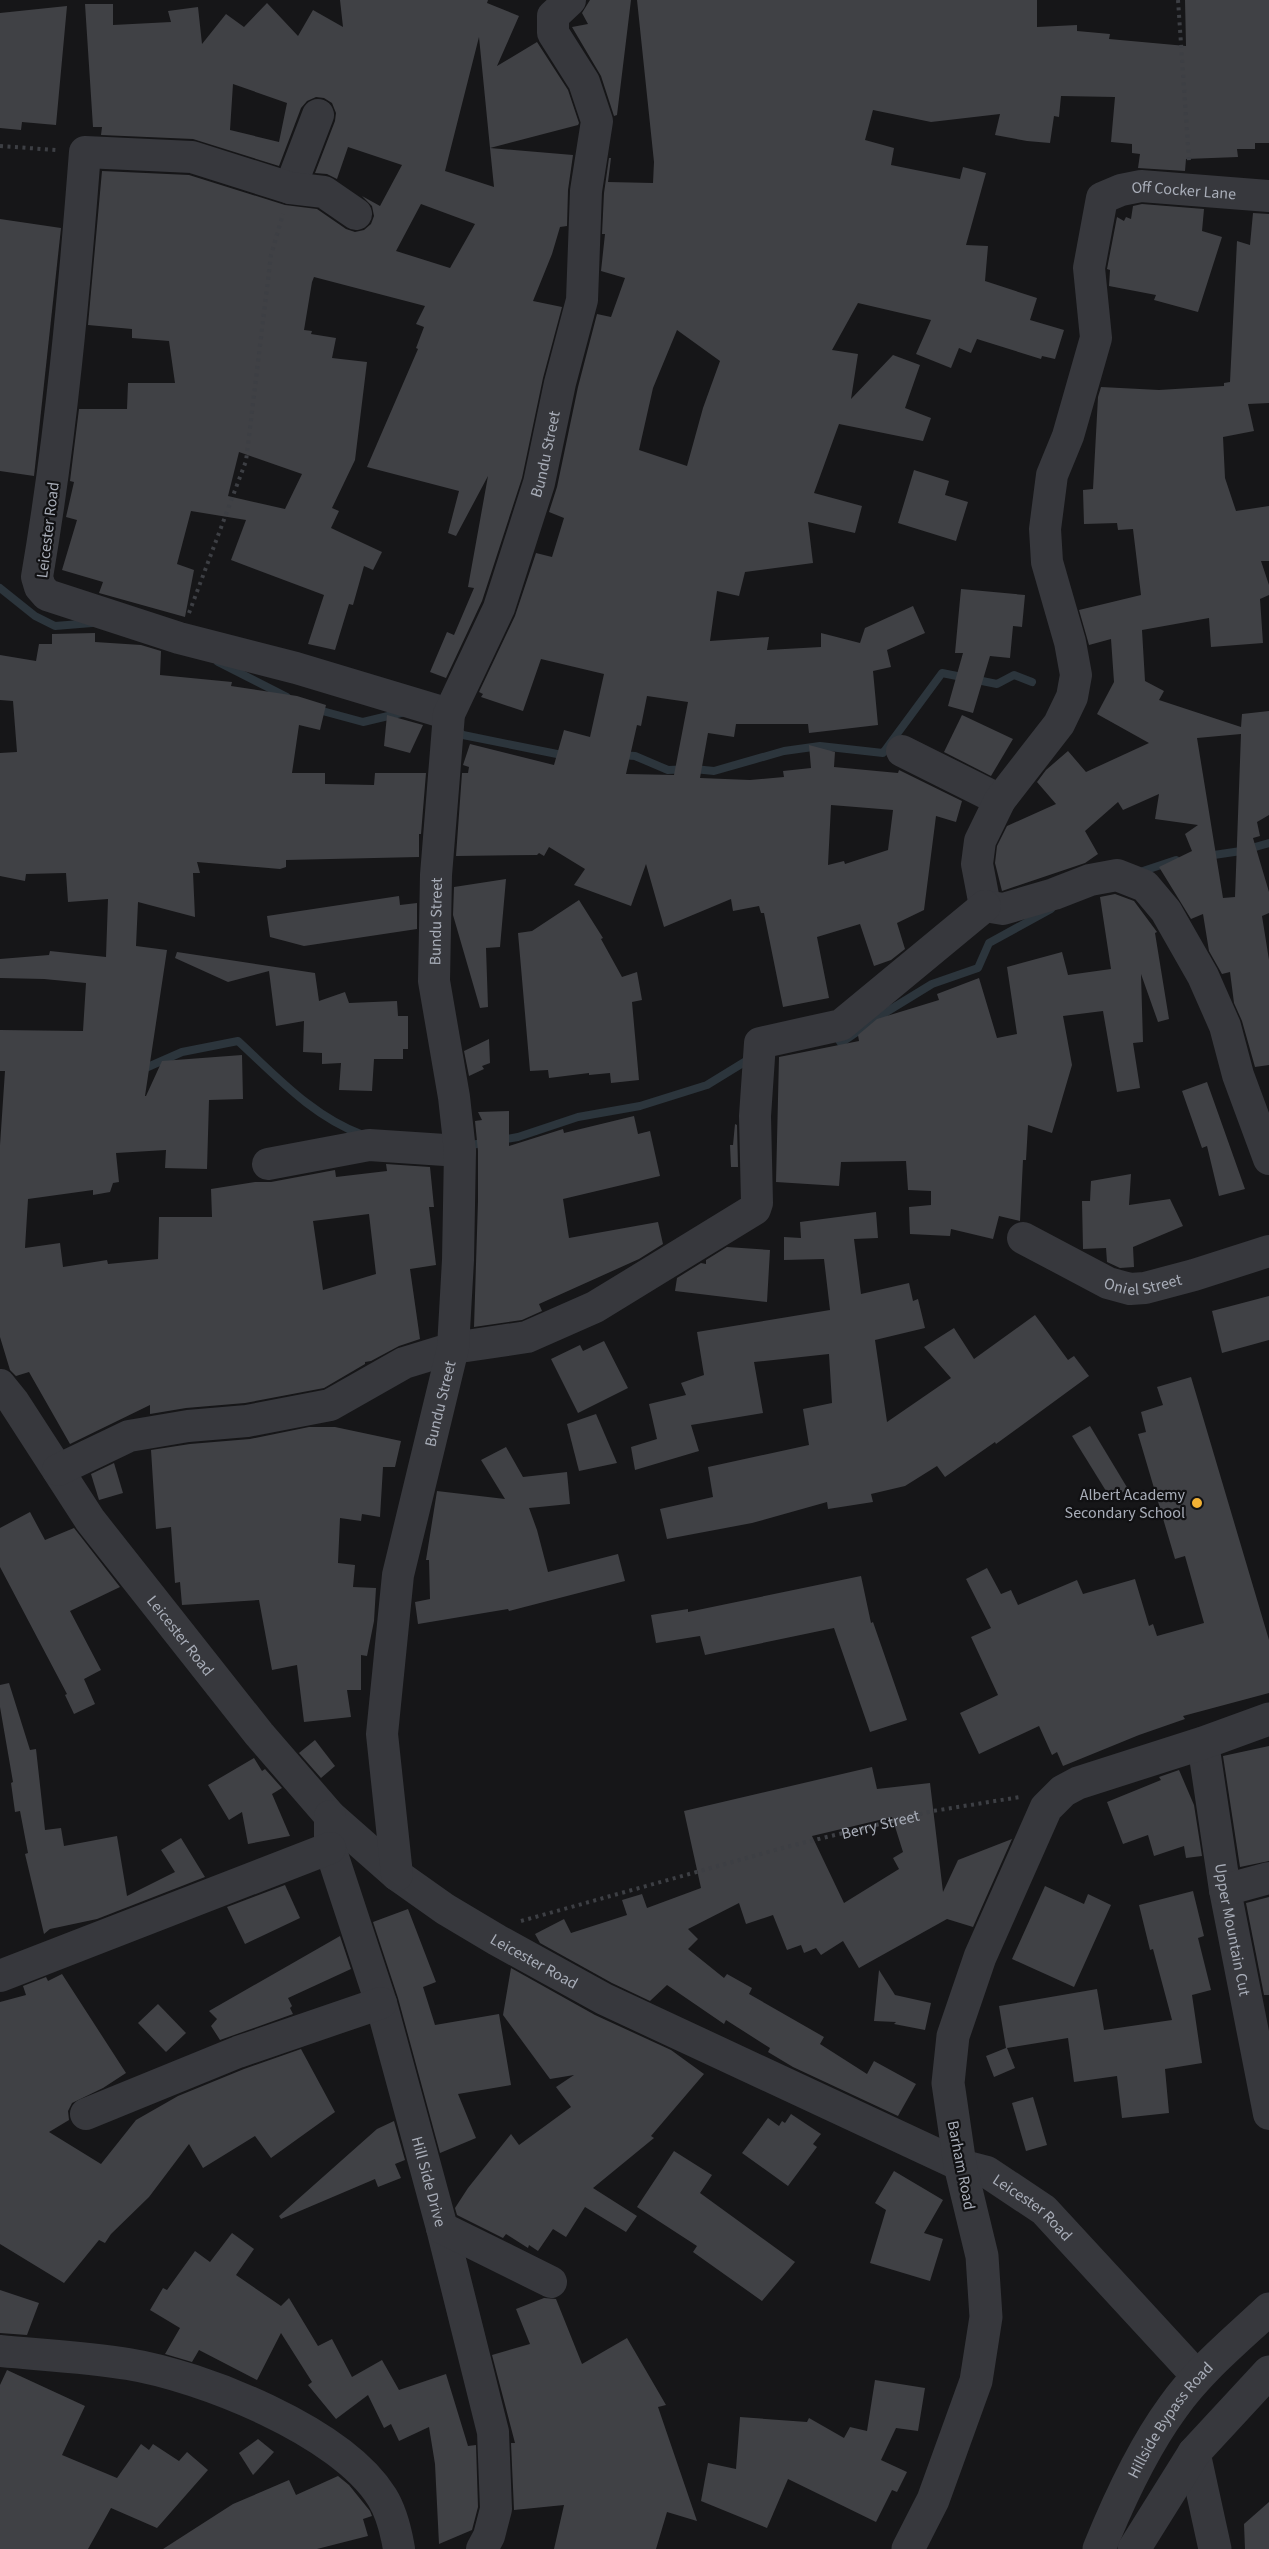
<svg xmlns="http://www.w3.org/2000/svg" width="1269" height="2549" viewBox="0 0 1269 2549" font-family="'Source Sans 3',sans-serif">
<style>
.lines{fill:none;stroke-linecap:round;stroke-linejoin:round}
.stream{stroke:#2c353c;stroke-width:8}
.building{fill:#404145;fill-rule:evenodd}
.path{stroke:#3d3f44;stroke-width:4;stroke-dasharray:3 4.5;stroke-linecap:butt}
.minor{stroke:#37383d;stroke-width:32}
.tertiary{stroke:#37383d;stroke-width:33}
.poi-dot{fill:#f2b134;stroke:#111113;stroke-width:2}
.labels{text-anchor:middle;stroke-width:4.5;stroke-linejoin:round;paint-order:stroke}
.street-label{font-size:16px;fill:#a8adb8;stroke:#111113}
.poi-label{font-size:16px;fill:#a8adb8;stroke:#111113;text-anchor:end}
</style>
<rect width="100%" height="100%" fill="#161618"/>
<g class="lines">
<g class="stream">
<polyline points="0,588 35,616 55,626 92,623"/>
<polyline points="218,662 287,697"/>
<polyline points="315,709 363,722 405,712"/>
<polyline points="455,729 463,735 567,756"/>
<polyline points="621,755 635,756 668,770 694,769 714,771 784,751 820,746 883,753 942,673 997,684 1014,675 1032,682"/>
<polyline points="1207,856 1241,851 1269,843"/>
<polyline points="1137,873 1176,860"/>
<polyline points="835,1034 841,1043 883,1014 932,984 978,968 989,943 1051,909"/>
<path d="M141,1070L182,1052L238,1041C276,1076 313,1117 363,1135"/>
<polyline points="465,1146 518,1137 578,1117 640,1106 707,1085 751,1058"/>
</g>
</g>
<g class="building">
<path d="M340,0H488L487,3L519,16L497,66L537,42L568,90L579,123L578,125L490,148L479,37L445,171L494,187L490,148L573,155L568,190L567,226L560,227L552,254L533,301L562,307L543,378L522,478L482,601L446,678L430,672L447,632L454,635L474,588L468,587L488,476L456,536L448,533L459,491L367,467L418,349L416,348L424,327L416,324L425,306L314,277L312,282L304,330L312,331L311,334L336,338L332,358L367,362L355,460L332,508L339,511L331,528L382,552L373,570L364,566L353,605L349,604L335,650L308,644L324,595L231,560L246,520L191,511L177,564L194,570L185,617L99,593L103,582L62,570L77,520L66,517L74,482L70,481L79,409H127L128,383H175L169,341L132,338V329L88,325L102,171L189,175L285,205L317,209L346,229L355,232L364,230L371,224L374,216L372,206L362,196L380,206L402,165L348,147L337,179L327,174L315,173L335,121L336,113L332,103L324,98L316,97L307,101L301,108L279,166L193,139L101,135L102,127H93L85,4H113V25L171,22L168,11L198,7L202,44L226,14L244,27L267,3L298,36L313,10L343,27ZM233,84L287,103L279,142L230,130ZM421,204L475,224L450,268L396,251ZM239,452L302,474L285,509L228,496Z"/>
<polygon points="590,0 631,0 617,115 614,116 601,76 572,27 588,24 582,13"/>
<path d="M637,0H1037V27L1077,25V31L1110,34L1109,39L1186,46L1185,0H1269V143H1255V149H1237L1238,157L1186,159L1185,171L1138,168L1140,154L1132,153V144L1111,142L1115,97L1061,96L1059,117L1054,116L1050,143L1027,141L995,135L1000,114L931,122L873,110L865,140L894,148L891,165L960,179L963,167L986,173L966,245L988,246L985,281L1037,298L1030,320L1064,330L1055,359L1042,356L1041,359L977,339L971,353L959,348L951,368L916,354L931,320L858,303L832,350L858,354L851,399L893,355L920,365L905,408L931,418L923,441L839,424L814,493L862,506L855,533L808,522L813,563L745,572L739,596L717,591L710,641L769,637L767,650L821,647V633L860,643L865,628L913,606L925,633L887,650L891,667L873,671L878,725L809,733L808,724H736L734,737L708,733L700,778L750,780L784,777L783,771L811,768L809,745L835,752L834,767L898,773L899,770L962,801L956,822L936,816L924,910L897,923L905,949L891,960L874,966L860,924L817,937L829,998L783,1007L764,913H761L759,906L733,911L731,899L664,927L646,864L631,906L574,885L585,869L549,847L544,856L539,853L537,855L456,856L462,773H468L469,767L463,765L470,744L554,765L564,730L590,737L604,674L541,659L523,711L481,697L483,694L479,692L515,616L536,553L552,557L564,518L549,512L557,487L578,387L597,314L611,317L625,278L601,271L605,234H602L604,193L609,158H611L608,182L653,183L654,162ZM677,330L720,361L703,408L687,466L639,450L653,388ZM647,696L688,702L674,775L626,774L637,725L641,726ZM831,805L893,810L888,850L845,864L844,861L828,865Z"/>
<polygon points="67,6 56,125 22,122 21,130 0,128 0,13"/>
<polygon points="1142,204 1204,209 1202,231 1222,237 1198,312 1154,300 1156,295 1109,286 1110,270 1107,269 1117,217 1124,221 1126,217 1131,219 1133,206"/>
<path d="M1253,213L1269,214V403L1248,404L1254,431L1223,437L1225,478L1236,511L1269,506V561H1261L1269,585V595L1260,599L1263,643L1211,647L1209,618L1142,630L1145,681L1164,691L1159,700L1241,727L1242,714L1269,711V815L1257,822L1260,836L1253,838L1269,892V913L1262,916L1269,960V1065L1255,1067L1242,1021L1234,1003L1230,972L1222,974L1209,951L1203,914L1191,919L1159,867L1192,851L1185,834L1198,825L1155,819L1159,794L1123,810L1118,802L1085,831L1098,854L1085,863L1002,891L995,863L997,846L1007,826L1056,804L1037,782L1046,770L1068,751L1086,772L1149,743L1097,714L1114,682L1111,639L1089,645L1079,610L1141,595L1133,529L1118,530L1117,523L1084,524L1083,490L1093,489L1098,397L1101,387L1159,390L1224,386V383L1230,382L1237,241L1250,245ZM1241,734L1235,897L1223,898L1197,738Z"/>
<polygon points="0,219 61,228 34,476 0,471"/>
<polygon points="914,470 949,481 945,495 968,502 956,541 898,523"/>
<polygon points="961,589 1025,595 1022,627 1013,626 1010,658 990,656 973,713 948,706 963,653 955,653"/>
<path d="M95,633V642L141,645L161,651L160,675L232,682L231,686L297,696L326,705L320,730L299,725L292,773H325V784L374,785L375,773H426L421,834H419V857L286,860V867L280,869L197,862L200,873H193L195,917L138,902L136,946L167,950L145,1096H146L162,1061L242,1055L243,1099L209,1100L207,1169L165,1168L166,1150L116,1153L119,1182L113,1183L110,1192L93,1195V1190L28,1199L25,1248L60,1243L63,1267L107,1260L108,1264L158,1259L159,1217H212L211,1189L255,1182H271L335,1170L336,1177L387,1171L386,1164L430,1167L434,1207H429L436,1265L410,1269L420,1339L399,1346L371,1361L365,1362V1364L324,1388L245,1403L186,1408L150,1414V1405L70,1444L29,1372L16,1376L10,1370L0,1337V1145L5,1071H0V1030L83,1031L86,983L44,979L0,978V959L49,955L50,951L106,957L108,899L68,902L66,873L26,874L25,881L0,876V753L17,752L13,701L0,700V655L36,661L39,644H52V634ZM369,1214L376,1274L323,1290L313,1221Z"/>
<polygon points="387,715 423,725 410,753 384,746"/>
<polygon points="962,715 1013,739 991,776 944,752"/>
<polygon points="506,879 500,947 486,948 488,1007 480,1008 453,915 454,887"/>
<polygon points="1115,894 1134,901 1157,932 1155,933 1169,1019 1158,1022 1141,974 1143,1042 1133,1043 1140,1088 1117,1092 1103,1011 1063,1016 1072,1065 1052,1133 1028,1125 1026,1160 1023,1160 1020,1221 999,1216 993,1239 951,1229 950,1236 910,1234 909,1207 931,1205 931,1191 908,1190 906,1161 841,1162 839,1186 776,1182 779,1057 859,1041 858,1035 877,1019 939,1000 937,994 979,978 997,1038 1017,1034 1007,967 1062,952 1068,975 1111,969 1100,897"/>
<polygon points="399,896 400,905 417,903 417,929 304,946 270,937 267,916"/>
<polygon points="579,900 603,938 601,939 622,977 637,972 642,1000 632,1002 639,1080 611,1083 610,1073 589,1075 589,1073 549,1078 548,1070 530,1071 518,933 532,931"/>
<polygon points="177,952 315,973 319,1001 345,992 349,1003 397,1001 398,1016 408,1016 408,1049 403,1049 403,1059 374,1059 372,1091 339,1090 341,1063 322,1064 322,1053 303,1052 304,1021 276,1026 269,971 228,982 175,958"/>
<polygon points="489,1039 490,1063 482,1066 484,1069 469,1076 464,1051"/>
<polygon points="1207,1082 1245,1189 1219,1196 1207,1146 1202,1148 1182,1091"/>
<polygon points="509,1111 509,1146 563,1129 564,1133 634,1116 638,1134 650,1131 660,1176 563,1199 569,1238 658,1222 663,1244 639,1259 539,1304 542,1311 522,1320 474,1327 478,1201 478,1151 475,1121 482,1120 478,1112"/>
<polygon points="735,1124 737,1125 738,1167 731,1167 730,1145 733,1145"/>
<polygon points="1131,1174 1129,1205 1170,1199 1183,1226 1133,1247 1134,1267 1120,1268 1107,1262 1106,1248 1083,1249 1082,1201 1090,1201 1091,1181"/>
<polygon points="876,1212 878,1238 854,1239 861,1294 909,1283 913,1301 918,1299 925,1328 875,1340 887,1422 951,1378 924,1347 954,1328 974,1359 1035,1315 1068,1360 1074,1356 1089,1376 996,1444 995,1442 945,1477 937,1466 905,1486 871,1494 873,1502 828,1509 827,1502 752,1523 667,1539 660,1509 713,1497 708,1467 809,1445 803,1409 832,1403 829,1354 754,1362 763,1413 691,1425 699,1451 635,1470 631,1447 657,1439 649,1404 686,1395 681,1383 704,1375 697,1332 830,1310 824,1259 784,1260 784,1237 801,1238 800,1222"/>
<polygon points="727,1247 770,1250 767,1302 675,1291 677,1278 701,1263 706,1264 706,1260"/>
<polygon points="1269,1296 1269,1340 1222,1353 1212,1311"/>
<polygon points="604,1341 628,1388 578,1413 551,1359 580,1345 583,1351"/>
<polygon points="1191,1377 1269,1640 1269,1693 1183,1716 1185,1719 1139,1735 1063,1766 1057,1752 1052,1755 1039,1726 979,1754 960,1713 998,1695 971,1637 991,1628 966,1579 987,1568 1001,1594 1011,1590 1018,1605 1077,1580 1083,1594 1135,1579 1149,1626 1153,1624 1157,1636 1204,1623 1185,1556 1175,1559 1138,1434 1146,1432 1141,1412 1163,1405 1157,1387"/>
<polygon points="596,1414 617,1463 579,1471 567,1424"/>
<polygon points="1090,1426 1128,1489 1111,1499 1072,1436"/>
<polygon points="309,1427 335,1427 401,1441 395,1467 383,1467 380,1517 362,1514 361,1521 340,1518 338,1563 355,1565 353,1587 376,1588 374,1621 367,1656 361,1655 361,1690 347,1690 351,1717 304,1722 297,1665 272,1670 259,1600 182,1605 180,1582 175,1583 171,1527 156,1529 151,1450 190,1444 250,1439"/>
<polygon points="506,1447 523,1477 567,1472 570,1504 529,1508 537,1530 548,1572 618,1554 625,1581 509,1611 508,1609 418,1624 415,1602 430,1599 429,1560 426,1560 437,1491 505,1499 481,1460"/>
<polygon points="114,1463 123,1493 99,1500 91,1474"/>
<polygon points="30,1512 45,1540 74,1528 120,1587 70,1611 101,1670 84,1679 95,1704 74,1714 65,1695 67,1694 0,1567 0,1528"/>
<polygon points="861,1576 871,1623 873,1622 907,1720 870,1732 834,1628 705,1655 700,1636 656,1643 651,1615 688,1609 688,1612"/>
<polygon points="9,1683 30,1750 36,1749 45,1830 61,1828 64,1846 117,1836 127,1896 175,1872 161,1850 181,1838 205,1877 97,1919 50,1929 44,1934 25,1854 28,1853 20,1811 15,1812 11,1783 13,1782 0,1707 0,1685"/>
<polygon points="315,1740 335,1766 321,1778 299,1753"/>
<polygon points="1269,1746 1269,1861 1240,1867 1223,1756"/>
<polygon points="254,1758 262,1771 265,1769 282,1788 272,1794 290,1836 248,1844 242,1812 229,1820 208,1785"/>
<path d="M872,1767L877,1789L930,1783L943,1892L958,1860L1012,1839L973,1927L947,1919L859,1968L843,1941L821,1955L816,1948L804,1953L801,1945L787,1950L773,1915L746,1924L739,1903L688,1929L698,1939L688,1949L724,1978L727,1974L752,1988L749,1994L824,2037L820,2044L867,2074L874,2061L916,2084L898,2116L793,2067L768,2052L770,2048L726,2020L724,2024L667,1985L650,2001L612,1983L540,1943L535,1934L564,1919L571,1933L627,1915L622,1900L642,1894L647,1908L701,1888L684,1811ZM892,1817L903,1852L893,1858L899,1869L844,1903L812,1836Z"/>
<polygon points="1179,1770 1194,1805 1202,1856 1186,1858 1184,1846 1154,1856 1148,1835 1123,1844 1107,1802 1161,1780 1159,1777"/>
<polygon points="285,1885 300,1918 245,1944 227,1907"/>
<polygon points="1045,1886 1084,1904 1088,1894 1111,1905 1074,1987 1012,1959"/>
<polygon points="1193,1891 1204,1936 1198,1938 1211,1990 1192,1995 1202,2063 1165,2069 1169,2113 1122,2118 1117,2076 1074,2082 1068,2038 1007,2048 1015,2068 994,2077 986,2056 1006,2048 999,2006 1097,1989 1104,2030 1172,2020 1153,1949 1150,1950 1139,1905"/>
<polygon points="1269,1897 1269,1995 1264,1995 1246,1903"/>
<polygon points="408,1909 436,1982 423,1987 435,2025 499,2014 511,2085 458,2094 476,2138 440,2153 398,1998 373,1922"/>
<polygon points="340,1936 351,1969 288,1998 292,2006 290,2008 293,2014 220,2040 211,2026 217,2019 209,2011"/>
<polygon points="511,1968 595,2015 671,2050 704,2074 651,2136 654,2138 593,2188 637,2216 626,2232 585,2207 566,2237 553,2229 538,2251 529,2245 528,2248 506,2234 503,2238 457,2215 455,2208 468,2188 511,2134 519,2145 571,2107 556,2087 574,2075 550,2079 503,2015"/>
<polygon points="879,1970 895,1995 931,2003 925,2030 894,2024 896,2022 874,2021"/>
<polygon points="62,1974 126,2073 103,2088 72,2103 68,2111 69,2120 49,2132 101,2164 136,2120 178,2096 244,2069 301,2049 335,2112 271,2158 255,2136 203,2168 189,2144 149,2197 111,2234 105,2243 99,2240 64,2283 0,2244 0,2002 26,1995 23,1986 46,1977 48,1981"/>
<polygon points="158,2004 186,2033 166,2052 138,2023"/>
<polygon points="1033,2097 1047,2145 1026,2151 1012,2103"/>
<polygon points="791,2114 821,2134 813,2144 817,2147 788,2186 742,2153 768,2118 779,2126 782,2121 785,2123"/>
<polygon points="394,2121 405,2160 395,2164 401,2178 378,2187 375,2179 281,2219 279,2216 377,2129"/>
<polygon points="674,2151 712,2175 700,2193 795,2262 762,2301 693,2252 697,2246 637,2207"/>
<polygon points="894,2171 943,2200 924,2233 943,2239 930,2281 870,2263 886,2210 875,2203"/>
<polygon points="232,2233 254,2249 236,2275 281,2306 289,2298 318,2346 332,2339 352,2377 382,2360 399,2390 446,2374 468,2446 476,2445 478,2507 472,2530 439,2544 435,2464 429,2427 399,2441 391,2424 384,2428 368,2395 336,2419 308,2385 312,2382 281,2333 257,2380 199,2350 192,2362 165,2354 180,2328 150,2310 163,2288 167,2290 195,2251 210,2262"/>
<polygon points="0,2290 39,2303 27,2335 0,2333"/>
<polygon points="544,2298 556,2299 582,2364 627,2338 666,2405 658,2407 697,2521 667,2512 656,2549 554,2549 564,2505 514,2510 511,2443 515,2443 492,2355 530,2344 516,2309"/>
<polygon points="7,2370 85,2406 62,2455 117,2478 141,2444 149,2450 153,2444 179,2461 187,2452 208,2470 157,2528 111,2508 88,2549 0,2549 0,2385"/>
<polygon points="875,2380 925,2388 918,2431 896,2428 881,2460 907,2472 897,2492 892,2490 876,2522 788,2479 767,2528 701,2501 708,2463 736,2469 740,2417 807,2422 809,2418 844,2438 850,2427 867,2431"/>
<polygon points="258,2439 274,2452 253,2475 239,2453"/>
<polygon points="338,2476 349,2485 370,2511 372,2516 363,2519 368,2536 317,2549 163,2549 233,2504 289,2480 296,2495"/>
<polygon points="1269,2502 1269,2549 1245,2549 1244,2524"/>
</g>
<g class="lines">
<g class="path">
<polyline points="1178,0 1189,161"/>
<polyline points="0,146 56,150"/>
<polyline points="189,613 246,461 271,255 283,214"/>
<path id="s1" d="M521,1921L786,1847L933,1811L1020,1797"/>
</g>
<g class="minor">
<polyline points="290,188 318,115"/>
<path d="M356,214L324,192L290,188L192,157L85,152C74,295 61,436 37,577L40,587L47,595L179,638L296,668L449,714"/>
<polyline points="902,751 1000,800"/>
<path id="s2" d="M985,906L977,864L980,841L1000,800L1059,724L1072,697L1076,675L1070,642L1047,562L1045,529L1052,475L1068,436L1096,338L1089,268L1102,198L1121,190L1141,186L1269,196"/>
<polyline points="985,906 1003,909 1054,894 1090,880 1117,875 1145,886 1166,911 1203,976 1225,1026 1238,1075 1269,1159"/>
<polyline points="268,1164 369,1145 460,1151"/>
<path id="s3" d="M1023,1238L1108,1283L1130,1289L1145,1288L1194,1275L1269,1251"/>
<path id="s4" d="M0,1385L13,1401L90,1520L259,1734L330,1816L397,1875L445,1909L497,1940L604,1999L960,2165L987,2172L1044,2210L1198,2377"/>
<polyline points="58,1470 129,1436 188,1426 247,1421 330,1405 404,1363 453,1348 527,1337 595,1307 755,1209 757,1203 755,1116 760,1043 841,1025 985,906"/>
<path id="s5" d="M1203,1743L1225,1890L1269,2114"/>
<path id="s6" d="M330,1816V1848L381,2003L442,2228L493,2432L496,2509L489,2536L482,2549"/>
<path id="s7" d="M397,1875L382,1734L398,1575L453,1348L458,1260L460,1151L454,1097L434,981L436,875L449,714L499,608L539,483L560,383L582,300L586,191L597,121L584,82L553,33V16L570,0"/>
<polyline points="1225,1890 1269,1878"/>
<polyline points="0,1976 330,1848"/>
<polyline points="86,2114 238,2052 381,2003"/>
<polyline points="442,2228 551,2282"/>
<path d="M0,2351C42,2355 86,2357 128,2364C202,2376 341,2431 382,2497C392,2513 396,2531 399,2549"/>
</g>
<g class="tertiary">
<polyline points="1194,2453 1215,2549"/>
<polyline points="908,2549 933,2500 976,2381 986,2317 982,2256 960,2165 948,2083 953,2036 980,1957 1046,1808 1063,1791 1078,1783 1203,1743 1269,1719"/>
<path id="s8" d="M1099,2549C1118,2502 1143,2448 1173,2407C1199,2370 1236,2340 1269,2309"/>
<polyline points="1134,2549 1194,2453 1269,2372"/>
</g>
</g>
<circle class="poi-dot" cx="1197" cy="1503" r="6"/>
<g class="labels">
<g class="street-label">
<text dy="6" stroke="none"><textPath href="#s2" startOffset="834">Off Cocker Lane</textPath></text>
<text dy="6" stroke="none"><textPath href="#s7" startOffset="1450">Bundu Street</textPath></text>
<text transform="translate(47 530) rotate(-83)" y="6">Leicester Road</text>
<text dy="6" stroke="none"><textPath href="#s7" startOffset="964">Bundu Street</textPath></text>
<text dy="6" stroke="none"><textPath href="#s3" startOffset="132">Oniel Street</textPath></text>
<text dy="6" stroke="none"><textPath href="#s7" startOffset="478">Bundu Street</textPath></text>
<text dy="6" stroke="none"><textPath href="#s4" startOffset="309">Leicester Road</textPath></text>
<text dy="6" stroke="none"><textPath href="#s1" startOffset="372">Berry Street</textPath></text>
<text dy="6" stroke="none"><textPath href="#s5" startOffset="189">Upper Mountain Cut</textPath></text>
<text dy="6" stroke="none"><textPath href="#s4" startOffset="795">Leicester Road</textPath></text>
<text transform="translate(962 2165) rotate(79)" y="6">Barham Road</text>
<text dy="6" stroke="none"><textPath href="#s6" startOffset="380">Hill Side Drive</textPath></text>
<text dy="6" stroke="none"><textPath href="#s4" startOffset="1353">Leicester Road</textPath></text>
<text dy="6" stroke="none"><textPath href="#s8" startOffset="148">Hillside Bypass Road</textPath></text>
</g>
<g class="poi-label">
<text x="1185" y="1500">Albert Academy<tspan x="1185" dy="18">Secondary School</tspan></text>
</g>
</g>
</svg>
